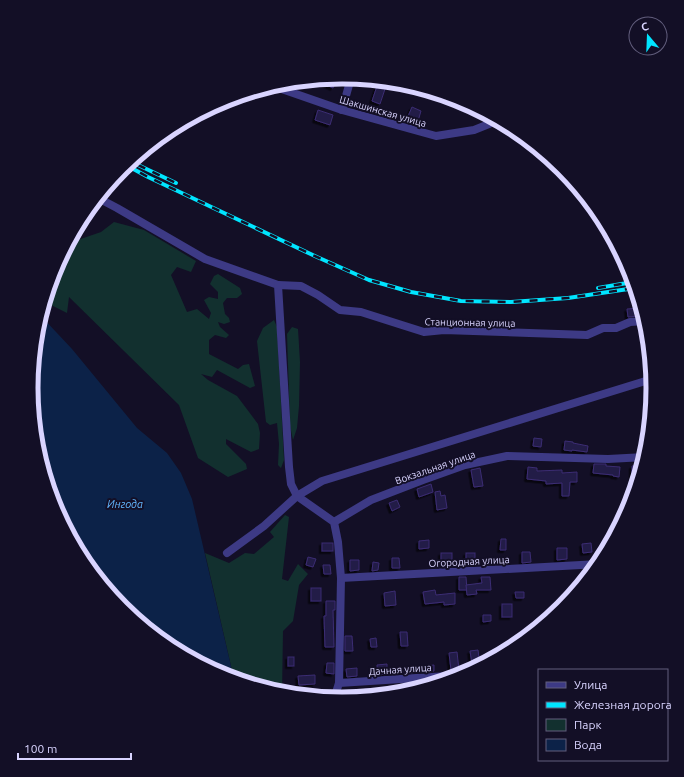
<svg xmlns="http://www.w3.org/2000/svg" width="684" height="777" viewBox="0 0 684 777" font-family="Ubuntu,sans-serif">
<style>
.green{fill:#12302f}
.water{fill:#0c2248}
.building{fill:#241b47;stroke:#3b2d73;filter:url(#shadow)}
.lines{fill:none;stroke-linecap:round;stroke-linejoin:round}
.minor{stroke:#3d3a85;stroke-width:8}
.rail-casing{stroke:#00e5ff;stroke-width:4}
.rail{stroke:#130f26;stroke-width:2.5;stroke-dasharray:8;stroke-linecap:butt}
.labels{text-anchor:middle;stroke-width:4;stroke-linejoin:round;paint-order:stroke}
.street-label{font-size:10px;fill:#d9d4ff;stroke:#130f26}
.water-label{font-size:11px;font-style:italic;fill:#62b6ff;stroke:#130f26}
.rim{fill:none;stroke:#d9d4ff;stroke-width:5}
</style>
<defs>
<filter id="shadow"><feDropShadow dx="-2.5" dy="2.5" stdDeviation="0" flood-color="#0009"/></filter>
</defs>
<rect width="100%" height="100%" fill="#130f26"/>
<g class="green">
<polygon points="114,222 144,230 196,261 191,272 177,267 171,275 187,312 197,309 209,319 211,313 204,300 209,297 218,299 218,292 210,284 214,276 218,274 240,288 242,294 237,298 227,298 223,303 225,314 229,318 230,322 224,324 218,322 220,327 229,335 226,338 215,335 209,340 209,354 238,369 243,365 249,364 255,386 250,388 217,370 212,377 201,374 208,380 237,396 258,424 260,433 259,449 251,452 226,439 226,444 246,464 247,469 228,477 198,458 179,405 69,297 67,313 45,302 55,269 69,243 101,232"/>
<polygon points="274,320 277,327 284,460 281,468 278,465 279,444 277,423 270,425 266,422 257,341 263,328"/>
<polygon points="292,327 298,329 300,362 299,406 297,428 293,440 290,426 287,334"/>
<polygon points="285,515 289,517 282,579 288,581 298,564 308,574 299,585 293,621 283,631 282,694 234,679 205,553 229,563 245,553 254,554 274,537 270,532"/>
</g>
<polygon class="water" points="41,316 72,349 137,428 167,453 181,473 192,499 234,679 223,676 169,647 122,608 83,561 55,507 37,449 31,388 37,328"/>
<g class="building">
<polygon points="337,78 333,88 315,80 331,79"/>
<polygon points="377,86 385,89 380,104 372,101"/>
<polygon points="412,107 421,111 418,121 413,119 406,121"/>
<polygon points="318,110 333,115 330,125 315,120"/>
<polygon points="641,308 643,316 628,317 627,309"/>
<polygon points="534,438 542,439 541,447 533,446"/>
<polygon points="565,441 573,442 573,443 588,446 587,452 572,450 572,451 564,450"/>
<polygon points="594,464 606,464 606,466 620,467 619,477 613,476 613,475 593,473"/>
<polygon points="642,465 638,478 632,478 632,466"/>
<polygon points="528,467 537,468 537,471 562,470 562,473 577,472 577,482 570,482 569,496 562,496 562,483 546,484 546,481 527,479"/>
<polygon points="480,468 483,486 474,487 471,470"/>
<polygon points="431,484 433,492 419,497 417,489"/>
<polygon points="440,491 441,496 445,495 447,508 437,510 435,492"/>
<polygon points="397,500 400,507 392,511 389,503"/>
<polygon points="501,539 506,539 506,550 500,550"/>
<polygon points="429,540 429,548 419,549 419,541"/>
<rect x="322" y="543" width="11" height="8"/>
<polygon points="591,543 592,552 583,553 582,544"/>
<polygon points="557,548 567,548 567,559 557,560"/>
<polygon points="522,552 530,552 531,562 522,563"/>
<rect x="441" y="553" width="11" height="10"/>
<rect x="466" y="553" width="9" height="9"/>
<polygon points="308,557 316,559 313,567 306,565"/>
<polygon points="392,558 399,558 400,568 392,568"/>
<polygon points="350,560 359,560 359,570 350,571"/>
<polygon points="373,562 379,563 378,570 372,571"/>
<polygon points="323,565 330,565 331,574 324,574"/>
<polygon points="459,577 466,577 467,590 459,590"/>
<polygon points="481,577 490,577 491,590 476,590 477,594 467,595 466,585 482,583"/>
<rect x="311" y="588" width="10" height="13"/>
<polygon points="435,590 436,595 455,593 455,604 444,605 444,602 425,604 423,592"/>
<polygon points="395,591 396,605 385,606 384,593"/>
<polygon points="515,592 524,592 524,598 516,598"/>
<polygon points="326,601 335,601 335,610 333,610 334,647 325,647 324,616 326,616"/>
<rect x="502" y="604" width="10" height="13"/>
<polygon points="483,615 491,615 491,621 483,622"/>
<polygon points="400,632 407,632 408,646 401,646"/>
<polygon points="345,636 352,636 353,651 345,651"/>
<polygon points="376,638 377,647 371,647 370,639"/>
<polygon points="478,650 480,666 473,670 470,651"/>
<polygon points="457,652 459,670 451,670 449,653"/>
<rect x="288" y="657" width="6" height="9"/>
<polygon points="327,663 334,663 334,674 326,673"/>
<polygon points="387,664 387,674 378,675 377,665"/>
<polygon points="434,665 434,671 425,672 425,666"/>
<polygon points="413,667 413,673 402,673 402,668"/>
<polygon points="357,668 357,676 347,677 346,669"/>
<polygon points="315,675 315,684 299,685 298,676"/>
<rect x="365" y="689" width="7" height="8"/>
<rect x="384" y="689" width="7" height="6"/>
</g>
<g class="lines">
<g class="minor">
<polyline points="273,86 342,110 436,136 474,130 489,124 496,120"/>
<polyline points="342,110 351,78"/>
<polyline points="98,198 117,208 205,259 278,285 289,467 291,484 297,496 334,522 338,542 341,578 339,683 334,699"/>
<polyline points="278,285 301,286 318,295 340,310 361,312 405,326 424,332 444,330 587,335 603,328 616,328 630,322 645,321"/>
<polyline points="334,522 371,500 423,480 465,465 507,456 608,459 645,457"/>
<polyline points="227,553 264,526 297,496 322,481 652,379"/>
<polyline points="341,578 599,564"/>
<polyline points="339,683 463,675"/>
</g>
<g class="rail-casing">
<g id="rail">
<polyline points="126,165 148,177 317,257 369,280 411,292 461,301 511,302 568,298 635,288"/>
<polyline points="138,165 176,183"/>
<polyline points="598,288 633,282"/>
</g>
</g>
<use href="#rail" class="rail"/>
</g>
<g class="labels">
<g class="street-label">
<text transform="translate(383 111) rotate(16)" y="4">Шакшинская улица</text>
<text transform="translate(470 322) rotate(1)" y="4">Станционная улица</text>
<text transform="translate(435 467) rotate(-19)" y="4">Вокзальная улица</text>
<text transform="translate(469 561) rotate(-3)" y="4">Огородная улица</text>
<text transform="translate(400 669) rotate(-4)" y="4">Дачная улица</text>
</g>
<g class="water-label">
<text x="125" y="508">Ингода</text>
</g>
</g>
<path d="M0 0H684V777H0ZM38 388a304 304 0 1 1 608 0a304 304 0 1 1-608 0Z" fill="#130f26" fill-rule="evenodd"/>
<path class="rim" d="M38 388a304 304 0 1 1 608 0a304 304 0 1 1-608 0Z"/>
<rect x="538" y="669" width="130" height="92" fill="#130f26" stroke="#625e7d"/>
<rect x="546" y="682" width="20" height="6" fill="#3d3a85" stroke="#625e7d"/>
<text x="574" y="689" font-size="12" fill="#d9d4ff">Улица</text>
<rect x="546" y="702" width="20" height="6" fill="#00e5ff" stroke="#625e7d"/>
<text x="574" y="709" font-size="12" fill="#d9d4ff">Железная дорога</text>
<rect x="546" y="719" width="20" height="12" fill="#12302f" stroke="#625e7d"/>
<text x="574" y="729" font-size="12" fill="#d9d4ff">Парк</text>
<rect x="546" y="739" width="20" height="12" fill="#0c2248" stroke="#625e7d"/>
<text x="574" y="749" font-size="12" fill="#d9d4ff">Вода</text>
<g transform="translate(648 36) rotate(341)"><circle r="19" fill="#130f26" stroke="#625e7d"/>
<path d="M0-3L7 15L0 10L-7 15Z" fill="#00e5ff"/>
<text y="-6" font-size="11" font-weight="bold" text-anchor="middle" fill="#d9d4ff">С</text>
</g>
<path d="M18 753v6h113v-6" fill="none" stroke="#d9d4ff" stroke-width="2"/>
<text x="24" y="753" font-size="12" fill="#d9d4ff" stroke="#130f26" stroke-width="3" paint-order="stroke">100 m</text>
</svg>
